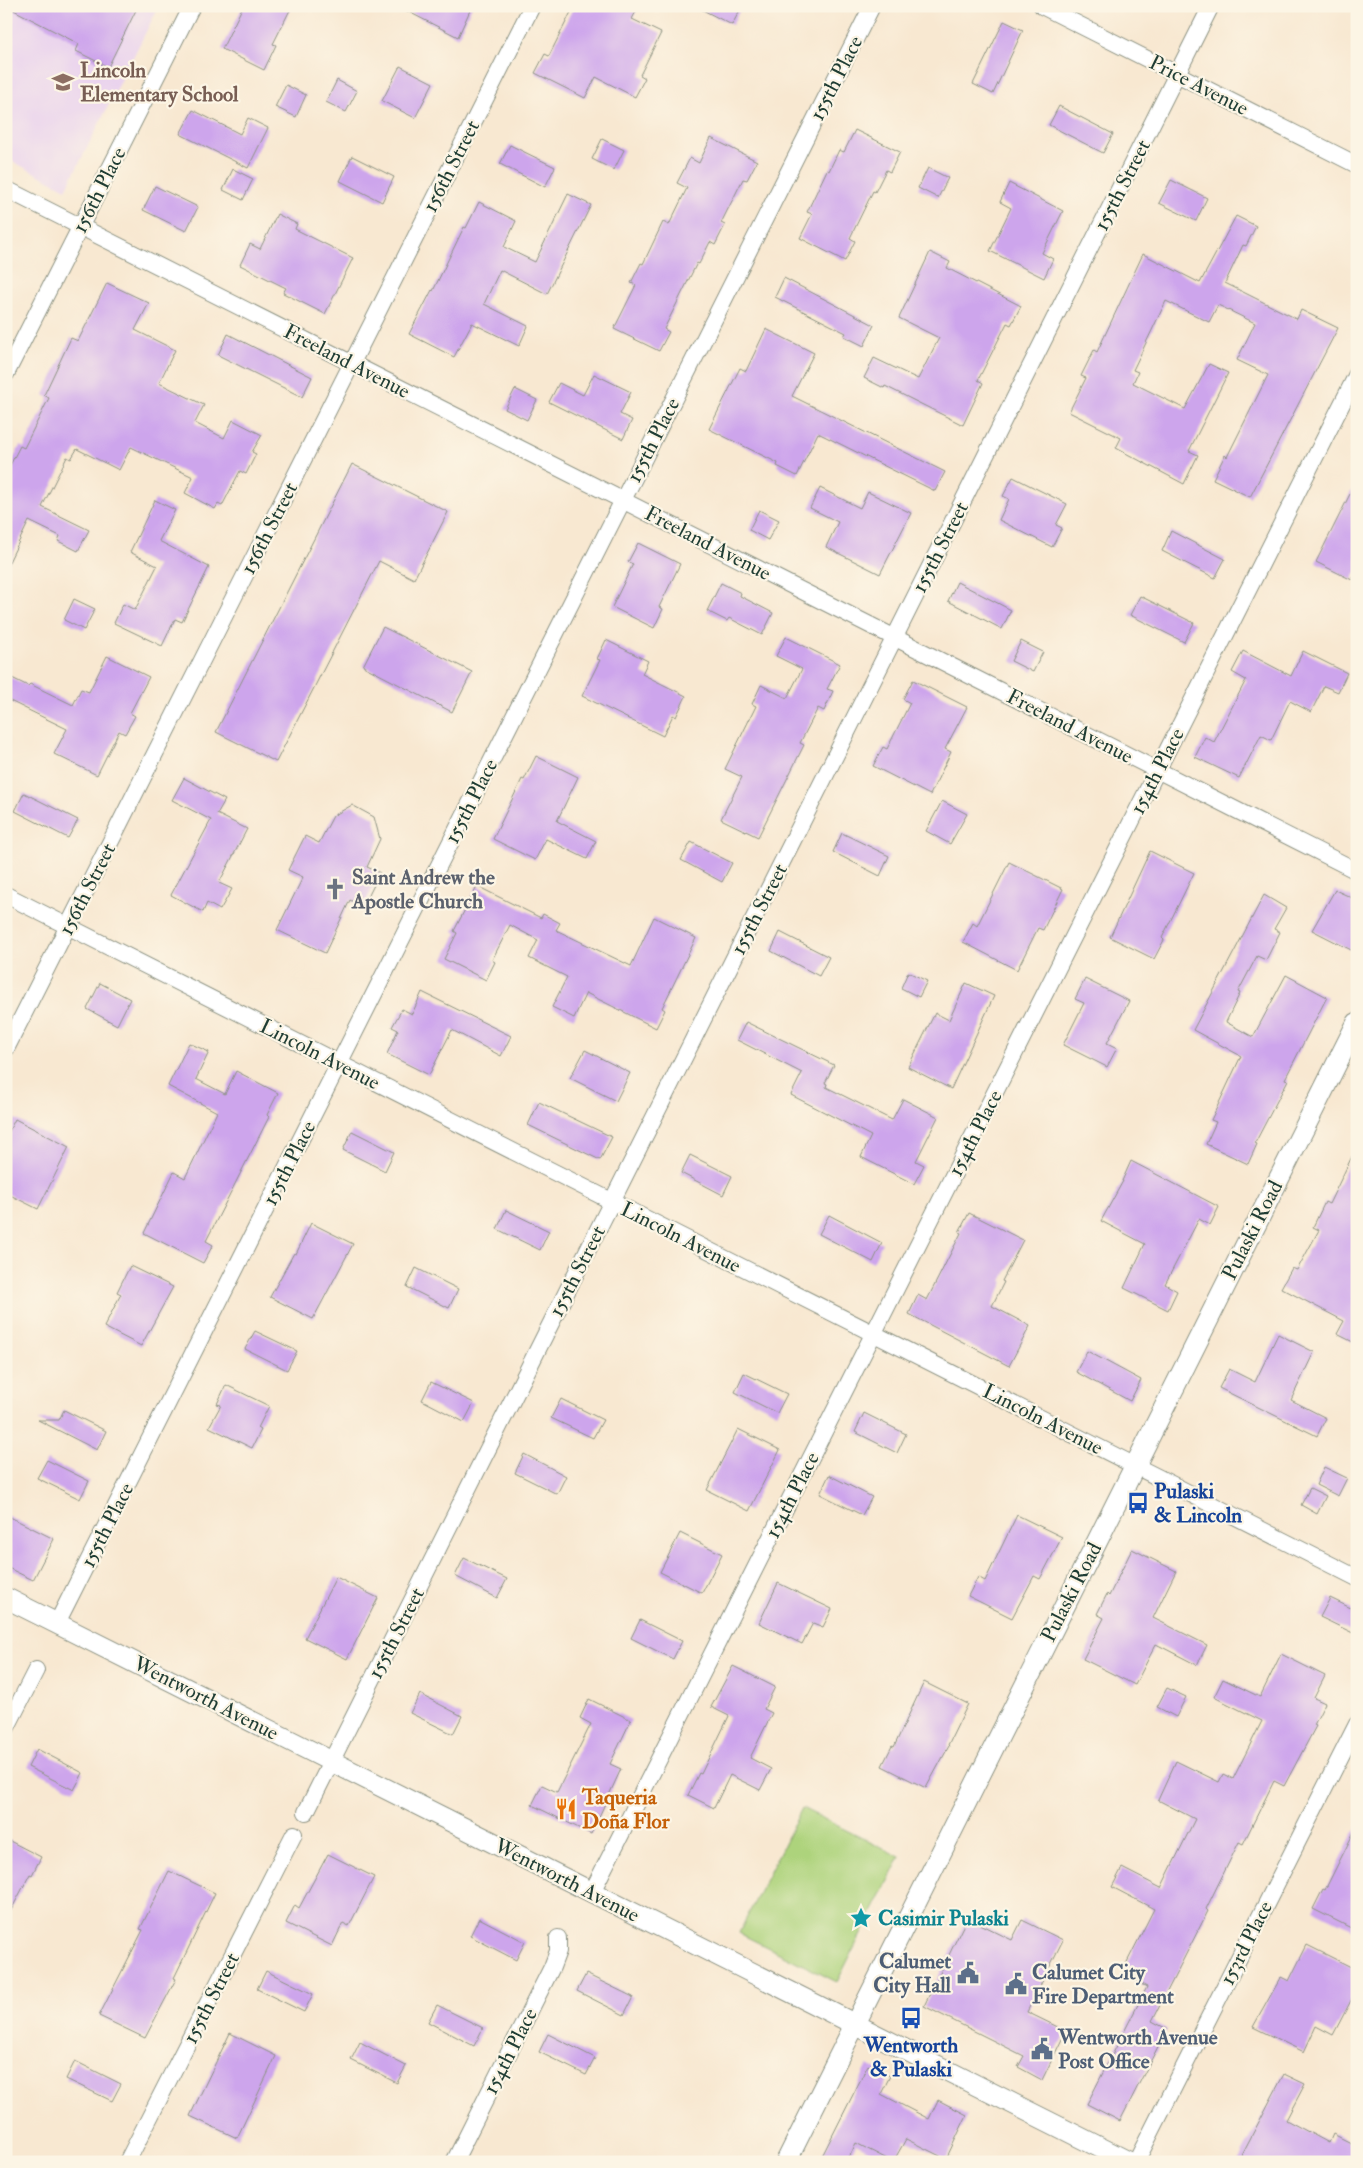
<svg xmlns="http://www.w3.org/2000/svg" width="1363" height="2168" viewBox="0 0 1363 2168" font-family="'IM FELL Double Pica',serif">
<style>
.built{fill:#e9d2ee}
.green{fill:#add37c;stroke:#668858}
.building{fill:#cda5ec}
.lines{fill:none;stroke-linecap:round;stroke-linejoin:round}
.minor-casing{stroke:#8c9282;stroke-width:18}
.tertiary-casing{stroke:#8c9282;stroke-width:22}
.minor{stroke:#fff;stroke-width:16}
.tertiary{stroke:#fff;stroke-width:20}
.labels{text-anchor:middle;stroke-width:4.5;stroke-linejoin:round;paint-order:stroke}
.education-label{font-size:21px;font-weight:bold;fill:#785e54;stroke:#fcf5e5;text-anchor:start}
.street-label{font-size:21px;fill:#1f3d34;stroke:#fcf5e5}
.worship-label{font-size:21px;font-weight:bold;fill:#5b616d;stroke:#fcf5e5;text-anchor:start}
.transit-label{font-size:21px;font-weight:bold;fill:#164399;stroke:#fcf5e5;text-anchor:start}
.food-label{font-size:21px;font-weight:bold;fill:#c56008;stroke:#fcf5e5;text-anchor:start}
.culture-label{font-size:21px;font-weight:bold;fill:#0d838f;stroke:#fcf5e5;text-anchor:start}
.service-label{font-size:21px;font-weight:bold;fill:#4e5e75;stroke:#fcf5e5;text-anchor:start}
</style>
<rect width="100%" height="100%" fill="#fcf5e5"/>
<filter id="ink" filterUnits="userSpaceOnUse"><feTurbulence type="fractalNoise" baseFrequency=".02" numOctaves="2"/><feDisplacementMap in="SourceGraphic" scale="10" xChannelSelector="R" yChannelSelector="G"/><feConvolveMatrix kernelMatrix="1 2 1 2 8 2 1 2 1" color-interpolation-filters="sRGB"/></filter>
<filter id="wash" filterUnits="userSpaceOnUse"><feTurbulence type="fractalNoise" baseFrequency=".0096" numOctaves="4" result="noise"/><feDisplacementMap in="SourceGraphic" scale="20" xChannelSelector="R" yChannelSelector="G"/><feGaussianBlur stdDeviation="1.12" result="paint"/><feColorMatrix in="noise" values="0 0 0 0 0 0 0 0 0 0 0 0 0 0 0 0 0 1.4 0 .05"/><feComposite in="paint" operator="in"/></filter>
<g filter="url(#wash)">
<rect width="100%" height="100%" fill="#f8e8d1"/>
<polygon class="built" points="6,6 159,6 66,189 6,158"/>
<polygon class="green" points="802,1808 900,1857 837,1982 739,1933"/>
<g id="blocks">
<g class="building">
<polygon points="6,6 138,6 108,67 76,51 79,44"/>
<polygon points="243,6 292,6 273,44 276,45 264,70 222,49"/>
<polygon points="397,6 472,6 458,37"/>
<polygon points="574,6 639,6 632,19 661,33 640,75 645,78 635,97 596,77 585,98 535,73 545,54 549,56"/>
<polygon points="695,6 742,6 732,25"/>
<polygon points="1004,21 1023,30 993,94 973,84"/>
<polygon points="400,66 433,83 415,118 382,101"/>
<polygon points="337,80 357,91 346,112 326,102"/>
<polygon points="286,85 306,95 296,117 275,107"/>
<polygon points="1059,106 1113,134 1103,153 1049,125"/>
<polygon points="193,110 240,134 248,118 268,128 248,168 180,134"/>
<polygon points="855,130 900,152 890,172 886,170 875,192 873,191 850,238 855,241 845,261 800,238 812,214 807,212 827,170 829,171 839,150 844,152"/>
<polygon points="711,138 757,161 747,180 743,179 721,223 725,225 715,245 710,242 699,264 697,263 664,329 669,332 659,351 614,329 636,285 631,283 641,263 643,264 663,222 669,225 687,188 677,183 690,158 699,163"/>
<polygon points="602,139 624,150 614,170 592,159"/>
<polygon points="510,145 555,167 545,187 500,164"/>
<polygon points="352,156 394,177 382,202 340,181"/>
<polygon points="928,168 948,178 938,198 918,188"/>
<polygon points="233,169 253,179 243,200 223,190"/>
<polygon points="1171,180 1207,198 1196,221 1159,203"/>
<polygon points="1009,183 1063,211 1042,253 1053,259 1044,278 990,251 1011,208 1000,202"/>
<polygon points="155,186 198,207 186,231 143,210"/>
<polygon points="568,194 591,205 547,294 500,270 484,304 528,326 519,346 472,323 454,357 409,334 432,290 433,291 464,227 466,228 479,202 516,221 504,247 535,262"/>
<polygon points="277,214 297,224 295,229 353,258 325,314 283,293 286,288 240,265 250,244 260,249"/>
<polygon points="1236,216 1256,226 1246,246 1243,245 1225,283 1297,319 1301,310 1338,328 1250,497 1213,479 1225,455 1227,457 1268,375 1237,360 1255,323 1218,305 1209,322 1166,301 1133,370 1138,372 1133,383 1185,409 1209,364 1228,373 1189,451 1198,455 1184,484 1116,448 1121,438 1069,412 1086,378 1081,376 1094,350 1097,352 1143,254 1200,283"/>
<polygon points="930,252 950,262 947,268 1021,306 1011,325 1007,323 978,380 983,383 963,425 885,386 884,388 864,378 874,358 918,379 939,338 899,318"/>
<polygon points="784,278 874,325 864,346 844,336 846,333 775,297"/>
<polygon points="107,283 149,303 135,330 175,350 159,383 204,405 195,423 224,438 233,420 262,435 252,452 256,454 246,474 240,471 222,506 218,504 215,509 185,493 193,477 131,447 119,470 77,449 71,459 67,457 42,507 89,530 78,551 58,541 60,536 29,521 6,568 6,473 20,446 24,448 49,398 44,395 71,338 78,341"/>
<polygon points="766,329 814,353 792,396 945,472 935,491 818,433 797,476 777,466 778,463 709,429 740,368 746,371"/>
<polygon points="228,334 312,377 302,397 218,355"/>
<polygon points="594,374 631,392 620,414 632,420 623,439 549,402 559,383 583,395"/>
<polygon points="515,389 537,400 527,420 505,409"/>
<polygon points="352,464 448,512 414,579 379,561 276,762 216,732"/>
<polygon points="1013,477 1067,504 1056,525 1062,528 1052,547 999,520 1009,499 1003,496"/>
<polygon points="1357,480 1357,571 1352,580 1316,562"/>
<polygon points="820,488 860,508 868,492 911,513 880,574 826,547 838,522 810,508"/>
<polygon points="155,500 175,510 159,541 209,567 182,622 175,619 162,646 114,623 123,604 135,610 157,566 130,552"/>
<polygon points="759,510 779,520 768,540 749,530"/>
<polygon points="1171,531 1225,559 1215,578 1162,551"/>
<polygon points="638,543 680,564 659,607 663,609 654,628 612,607 633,564 628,562"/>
<polygon points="957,582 1011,610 1002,629 948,601"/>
<polygon points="721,583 741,593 740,596 773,613 762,635 729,618 727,621 707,611"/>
<polygon points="1140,596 1194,623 1184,642 1130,615"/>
<polygon points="74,599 95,609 84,630 64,620"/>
<polygon points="383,627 472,672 452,712 363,666"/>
<polygon points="786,637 840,664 827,689 833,691 824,711 818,708 800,743 804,745 758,837 721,819 742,777 725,769 756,706 752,704 761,685 787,698 802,669 776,656"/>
<polygon points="606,640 648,661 642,674 686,696 676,717 673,715 663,736 582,696 600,660 597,659"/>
<polygon points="1021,641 1043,652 1033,672 1011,661"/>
<polygon points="1243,651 1291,676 1303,651 1347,673 1338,692 1324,686 1311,712 1290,701 1271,740 1261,735 1239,778 1195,757 1205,737 1214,742 1246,680 1232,672"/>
<polygon points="107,656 149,677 130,713 135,716 125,734 119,731 97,775 54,754 67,729 6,699 6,675 28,686 30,684 73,705 81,689 89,692"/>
<polygon points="913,680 967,707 945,749 951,752 930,795 873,766 883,747 887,749 910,703 903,699"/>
<polygon points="536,756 578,777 557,821 596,841 587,859 546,839 535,860 493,839 522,779 524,780"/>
<polygon points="184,778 225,800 217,814 247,829 219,883 232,889 220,910 207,903 203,912 171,895 211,820 172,800"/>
<polygon points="24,793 78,820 68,838 15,811"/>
<polygon points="942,801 967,814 950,844 926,831"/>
<polygon points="352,805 374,817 380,839 367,867 380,873 363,907 350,900 325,953 277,930 303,877 288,870 305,836 319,843 333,816"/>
<polygon points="842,833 889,856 880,876 833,852"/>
<polygon points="691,842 732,863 722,882 681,860"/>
<polygon points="1150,851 1194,873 1162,938 1164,940 1154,959 1110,937"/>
<polygon points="1009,862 1063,889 1043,930 1038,928 1017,970 963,942 973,923 977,926"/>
<polygon points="477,886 541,918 543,914 560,923 556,930 631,966 654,917 696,938 662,1008 665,1010 656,1028 586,993 574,1018 552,1007 567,977 529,958 538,940 510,925 492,960 495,962 486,980 444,959 457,933 454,931"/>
<polygon points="1335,890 1357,900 1357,953 1312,930"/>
<polygon points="1264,895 1286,908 1274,929 1280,932 1266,960 1257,956 1238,992 1240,993 1226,1022 1253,1037 1286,975 1327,997 1285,1079 1288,1080 1255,1143 1257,1144 1248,1164 1206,1144 1216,1122 1211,1120 1241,1056 1193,1030"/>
<polygon points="780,932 829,957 819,976 771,951"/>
<polygon points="908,972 927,981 919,997 901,988"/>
<polygon points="1085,979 1129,1001 1107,1043 1117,1048 1107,1067 1063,1045 1084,1003 1075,999"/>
<polygon points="100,983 130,999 117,1025 87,1009"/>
<polygon points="966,983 994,996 951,1089 908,1067 935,1013 949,1020"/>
<polygon points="422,992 511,1036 501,1056 452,1030 429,1075 387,1054 398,1030 392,1027 402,1009 412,1014"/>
<polygon points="746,1022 834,1065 825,1083 827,1084 826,1087 892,1120 903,1099 938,1117 916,1161 924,1165 914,1184 861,1157 871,1136 791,1095 802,1073 737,1040"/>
<polygon points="189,1043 209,1052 196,1079 225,1094 236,1071 278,1093 267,1115 269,1117 206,1241 213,1245 203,1263 144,1233 174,1172 185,1178 217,1112 168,1086"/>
<polygon points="585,1050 630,1073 616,1101 570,1078"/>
<polygon points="539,1102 612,1137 600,1160 528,1125"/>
<polygon points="15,1119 69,1147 38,1209 6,1193 6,1137"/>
<polygon points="352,1131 394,1152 385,1171 343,1150"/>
<polygon points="1357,1146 1357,1344 1337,1334 1344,1321 1281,1288 1292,1268 1297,1270 1319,1230 1313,1227 1325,1202 1329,1204"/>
<polygon points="690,1155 732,1176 723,1195 681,1173"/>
<polygon points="1131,1161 1219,1207 1210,1225 1199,1219 1165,1284 1177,1291 1168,1310 1124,1288 1145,1244 1101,1221 1123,1181 1122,1181"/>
<polygon points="506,1210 549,1231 540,1250 497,1229"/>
<polygon points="969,1213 1023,1240 1002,1281 1004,1282 992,1306 1030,1326 1009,1366 909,1314 918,1295 927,1300 961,1233 959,1232"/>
<polygon points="829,1215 882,1243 873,1262 819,1234"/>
<polygon points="311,1223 353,1244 313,1319 270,1297 294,1253 296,1254"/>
<polygon points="130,1266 173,1287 141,1346 104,1327 121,1294 117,1292"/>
<polygon points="416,1268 458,1289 449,1308 407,1287"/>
<polygon points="255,1331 297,1351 287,1370 245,1349"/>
<polygon points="1278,1334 1314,1352 1291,1400 1326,1418 1317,1436 1219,1388 1229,1369 1255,1382"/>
<polygon points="1087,1351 1141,1380 1130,1401 1076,1372"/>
<polygon points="744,1373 787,1394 777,1413 735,1392"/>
<polygon points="431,1382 474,1403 464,1422 422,1400"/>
<polygon points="226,1385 269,1406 258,1428 261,1430 252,1448 209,1427 221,1405 217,1404"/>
<polygon points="561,1399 603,1420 593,1438 551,1418"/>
<polygon points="64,1410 106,1431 97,1450 38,1420 59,1420"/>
<polygon points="864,1413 906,1434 897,1453 855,1432"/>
<polygon points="738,1429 780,1450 749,1511 707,1490"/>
<polygon points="524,1454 566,1476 557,1494 515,1473"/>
<polygon points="47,1460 89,1481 80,1499 37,1478"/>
<polygon points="1324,1467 1347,1478 1338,1496 1316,1485"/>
<polygon points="829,1475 872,1497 862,1515 820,1494"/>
<polygon points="1310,1488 1326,1496 1317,1514 1301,1505"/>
<polygon points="6,1515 54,1539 33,1580 6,1567"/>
<polygon points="1017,1515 1062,1537 1040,1579 1034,1576 1012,1618 968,1596 978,1577 985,1581"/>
<polygon points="680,1533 722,1554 702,1593 660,1572"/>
<polygon points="1132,1549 1176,1571 1153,1618 1207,1645 1197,1665 1156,1644 1135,1685 1083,1659 1104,1618 1097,1614 1107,1594 1109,1596"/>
<polygon points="464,1558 507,1579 497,1598 455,1576"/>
<polygon points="336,1577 378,1598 347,1659 305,1638"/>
<polygon points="778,1583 832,1609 823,1627 813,1623 802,1644 759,1623"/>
<polygon points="1330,1598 1357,1611 1357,1635 1320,1617"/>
<polygon points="640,1620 682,1641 673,1659 631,1638"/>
<polygon points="1281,1654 1325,1676 1314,1698 1325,1703 1314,1725 1316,1726 1284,1786 1274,1781 1243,1844 1239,1842 1206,1909 1208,1911 1152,2021 1167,2029 1120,2121 1087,2104 1147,1987 1121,1974 1154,1909 1112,1887 1122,1868 1161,1888 1195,1819 1158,1800 1176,1761 1219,1782 1223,1774 1233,1779 1262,1721 1214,1697 1223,1679 1260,1697"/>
<polygon points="733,1666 775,1687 764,1709 772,1713 750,1758 771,1769 760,1790 730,1775 714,1808 688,1795 699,1773 701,1774 729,1716 711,1707"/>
<polygon points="924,1682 968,1704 948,1745 949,1746 926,1788 882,1766 892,1746 894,1747"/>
<polygon points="1167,1688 1186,1697 1176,1717 1157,1707"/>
<polygon points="420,1694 462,1716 453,1734 410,1713"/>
<polygon points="589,1699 631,1720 610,1764 621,1769 591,1834 532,1805 542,1785 557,1792 591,1724 580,1718"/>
<polygon points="37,1749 83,1773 74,1790 28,1767"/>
<polygon points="1357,1826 1357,1931 1313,1909 1323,1889 1325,1890"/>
<polygon points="6,1839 41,1857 32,1875 30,1874 6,1920"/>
<polygon points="328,1854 374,1877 349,1926 343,1923 332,1946 286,1923 295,1905 299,1908"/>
<polygon points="169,1871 215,1893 174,1978 176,1979 145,2038 99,2016 143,1930 140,1929"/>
<polygon points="479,1918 525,1942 516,1960 470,1936"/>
<polygon points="967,1918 1012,1940 1022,1920 1063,1940 1027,2012 1066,2031 1042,2080 1018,2067 1024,2056 924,2006"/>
<polygon points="1307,1945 1357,1970 1357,1989 1333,2035 1316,2026 1304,2052 1253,2027 1281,1977 1289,1981"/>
<polygon points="266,1971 313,1994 304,2012 257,1989"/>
<polygon points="586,1974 633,1997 624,2015 577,1991"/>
<polygon points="437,2005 483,2028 474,2046 428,2022"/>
<polygon points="230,2033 276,2056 237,2138 190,2116"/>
<polygon points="548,2034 595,2058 586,2075 539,2052"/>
<polygon points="360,2042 406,2066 397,2083 351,2060"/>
<polygon points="75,2061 121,2084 112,2101 66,2079"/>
<polygon points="868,2065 890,2076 881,2094 929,2119 938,2100 967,2115 946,2159 906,2139 893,2162 856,2143 847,2162 819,2162"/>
<polygon points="1284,2074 1305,2084 1286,2120 1329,2143 1333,2134 1357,2146 1357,2162 1238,2162"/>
</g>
</g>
</g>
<g filter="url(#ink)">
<use href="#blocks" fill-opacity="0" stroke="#8c9282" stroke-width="1"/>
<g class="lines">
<g class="minor-casing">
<g id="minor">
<polyline points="1042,6 1357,165"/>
<polyline points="6,189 1357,871"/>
<polyline points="6,374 192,6"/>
<polyline points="6,895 1357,1578"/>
<polyline points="6,1049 532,6"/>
<polyline points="57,1623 872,6"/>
<polyline points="6,1729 36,1670"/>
<polyline points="306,1812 1211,6"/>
<polyline points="592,1892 1357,374"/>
<polyline points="127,2162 294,1834"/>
<polyline points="454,2162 552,1967 558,1951 558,1938"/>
<polyline points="1136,2162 1357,1724"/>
</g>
</g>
<g class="tertiary-casing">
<g id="tertiary">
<polyline points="6,1598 1129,2162"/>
<polyline points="786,2162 1357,1023"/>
</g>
</g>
<use href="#minor" class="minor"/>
<use href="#tertiary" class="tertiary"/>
</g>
</g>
<defs>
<g id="school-bare" transform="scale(1.725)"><path d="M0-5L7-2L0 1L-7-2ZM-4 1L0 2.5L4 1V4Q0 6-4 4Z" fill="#8d6e63" stroke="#fcf5e5" stroke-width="2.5" paint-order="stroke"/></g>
<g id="church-bare" transform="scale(1.725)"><path d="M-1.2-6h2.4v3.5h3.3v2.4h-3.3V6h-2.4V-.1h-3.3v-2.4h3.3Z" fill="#6b7280" stroke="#fcf5e5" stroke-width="2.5" paint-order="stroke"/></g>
<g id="bus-bare" transform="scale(1.725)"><path d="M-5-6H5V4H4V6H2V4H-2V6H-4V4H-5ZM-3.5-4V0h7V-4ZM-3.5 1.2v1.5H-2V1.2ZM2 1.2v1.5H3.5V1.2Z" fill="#1a4fb4" stroke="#fcf5e5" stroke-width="2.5" paint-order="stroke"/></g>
<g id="restaurant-bare" transform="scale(1.725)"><path d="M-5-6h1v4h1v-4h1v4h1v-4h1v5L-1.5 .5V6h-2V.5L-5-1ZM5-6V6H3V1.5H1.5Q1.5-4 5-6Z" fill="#e8710a" stroke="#fcf5e5" stroke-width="2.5" paint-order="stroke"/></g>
<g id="sight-bare" transform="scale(1.725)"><path d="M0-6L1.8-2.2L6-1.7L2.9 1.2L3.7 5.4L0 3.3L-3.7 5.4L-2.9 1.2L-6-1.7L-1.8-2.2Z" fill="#0f9aa8" stroke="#fcf5e5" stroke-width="2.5" paint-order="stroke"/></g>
<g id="civic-bare" transform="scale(1.725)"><path d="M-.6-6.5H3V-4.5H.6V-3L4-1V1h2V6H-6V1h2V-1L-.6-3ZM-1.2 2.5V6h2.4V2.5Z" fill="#5c6f8a" stroke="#fcf5e5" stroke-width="2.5" paint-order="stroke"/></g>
</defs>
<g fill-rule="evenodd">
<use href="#school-bare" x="63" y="82"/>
<use href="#church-bare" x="335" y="889"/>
<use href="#bus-bare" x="1138" y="1503"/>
<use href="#restaurant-bare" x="566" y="1809"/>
<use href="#sight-bare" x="861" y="1918"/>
<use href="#civic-bare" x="968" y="1973"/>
<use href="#civic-bare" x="1016" y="1984"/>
<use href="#bus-bare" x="911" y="2018"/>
<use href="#civic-bare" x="1042" y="2049"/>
</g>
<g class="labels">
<g class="education-label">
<text x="80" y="77">Lincoln<tspan x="80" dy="24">Elementary School</tspan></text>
</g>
<g class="street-label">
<text transform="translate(836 78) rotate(-63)" y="7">155th Place</text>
<text transform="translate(1199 85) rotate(27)" y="7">Price Avenue</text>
<text transform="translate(451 166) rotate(-63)" y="7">156th Street</text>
<text transform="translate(1122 185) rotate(-63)" y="7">155th Street</text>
<text transform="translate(99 190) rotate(-63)" y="7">156th Place</text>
<text transform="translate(347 361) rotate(27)" y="7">Freeland Avenue</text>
<text transform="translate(653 440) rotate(-63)" y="7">155th Place</text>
<text transform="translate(269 528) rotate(-63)" y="7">156th Street</text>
<text transform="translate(708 543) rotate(27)" y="7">Freeland Avenue</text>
<text transform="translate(940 547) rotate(-63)" y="7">155th Street</text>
<text transform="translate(1070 726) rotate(27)" y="7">Freeland Avenue</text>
<text transform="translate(1157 771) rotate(-63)" y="7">154th Place</text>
<text transform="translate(471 801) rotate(-63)" y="7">155th Place</text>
<text transform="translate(87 889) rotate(-63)" y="7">156th Street</text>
<text transform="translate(759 909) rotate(-63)" y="7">155th Street</text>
<text transform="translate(320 1054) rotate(27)" y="7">Lincoln Avenue</text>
<text transform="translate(975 1133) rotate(-63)" y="7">154th Place</text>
<text transform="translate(289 1163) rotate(-63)" y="7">155th Place</text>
<text transform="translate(1252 1230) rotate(-63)" y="7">Pulaski Road</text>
<text transform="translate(681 1237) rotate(27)" y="7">Lincoln Avenue</text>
<text transform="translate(577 1271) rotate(-63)" y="7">155th Street</text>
<text transform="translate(1043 1419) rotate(27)" y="7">Lincoln Avenue</text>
<text transform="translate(792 1495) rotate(-63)" y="7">154th Place</text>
<text transform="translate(107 1525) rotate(-63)" y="7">155th Place</text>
<text transform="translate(1071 1592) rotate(-63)" y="7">Pulaski Road</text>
<text transform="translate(396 1633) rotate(-63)" y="7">155th Street</text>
<text transform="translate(206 1698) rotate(27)" y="7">Wentworth Avenue</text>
<text transform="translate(567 1880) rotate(27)" y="7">Wentworth Avenue</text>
<text transform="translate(1246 1943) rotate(-63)" y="7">153rd Place</text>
<text transform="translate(211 1998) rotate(-63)" y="7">155th Street</text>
<text transform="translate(510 2051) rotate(-63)" y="7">154th Place</text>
</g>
<g class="worship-label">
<text x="352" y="884">Saint Andrew the<tspan x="352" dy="24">Apostle Church</tspan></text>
</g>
<g class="transit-label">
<text x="1154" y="1498">Pulaski<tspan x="1154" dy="24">&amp; Lincoln</tspan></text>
<text x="911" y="2052" text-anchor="middle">Wentworth<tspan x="911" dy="24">&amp; Pulaski</tspan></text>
</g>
<g class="food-label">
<text x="582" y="1804">Taqueria<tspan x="582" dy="24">Doña Flor</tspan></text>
</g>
<g class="culture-label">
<text x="878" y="1925">Casimir Pulaski</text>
</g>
<g class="service-label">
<text x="951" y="1968" text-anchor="end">Calumet<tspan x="951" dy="24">City Hall</tspan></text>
<text x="1032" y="1979">Calumet City<tspan x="1032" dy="24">Fire Department</tspan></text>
<text x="1058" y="2044">Wentworth Avenue<tspan x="1058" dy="24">Post Office</tspan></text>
</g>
</g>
<rect width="1363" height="2168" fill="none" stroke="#fcf5e5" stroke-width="25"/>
</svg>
